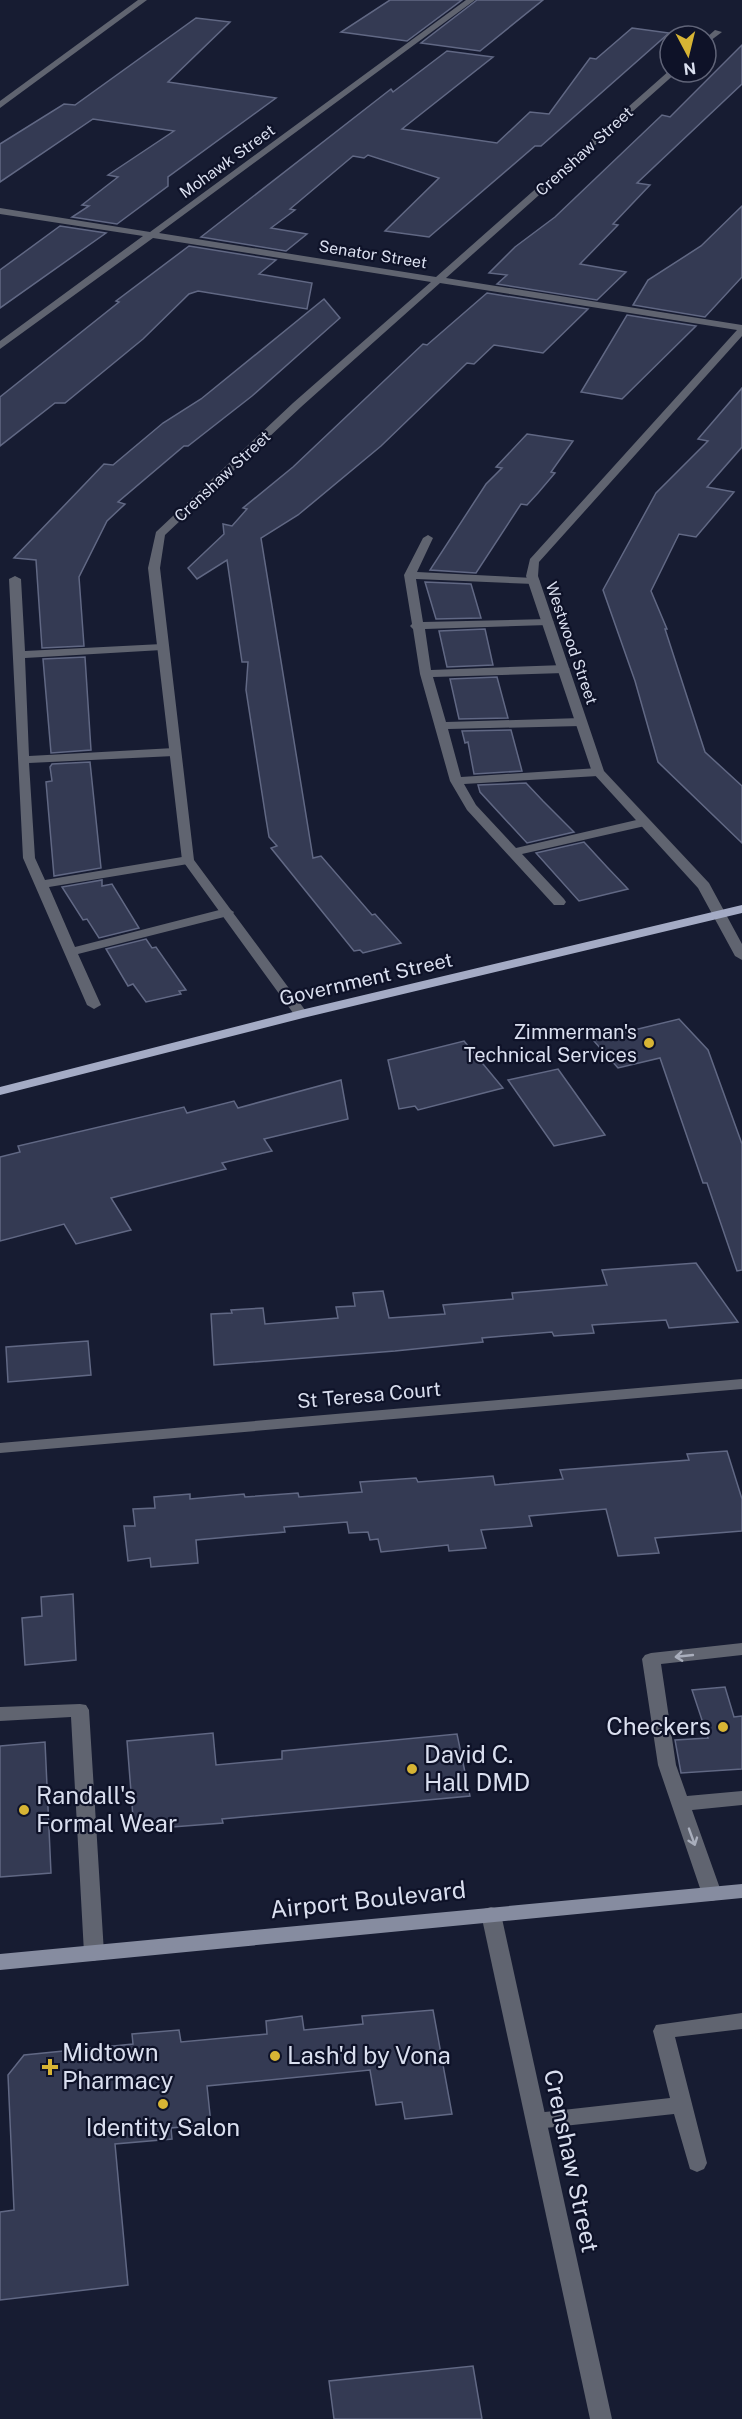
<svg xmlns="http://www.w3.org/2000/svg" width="742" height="2419" viewBox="0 0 742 2419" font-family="'Public Sans',sans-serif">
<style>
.building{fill:#343a53;stroke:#616884;stroke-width:1.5}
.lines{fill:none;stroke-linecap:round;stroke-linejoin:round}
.service{fill:#606470;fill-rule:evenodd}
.minor{fill:#606470;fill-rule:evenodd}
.secondary{fill:#868ca0;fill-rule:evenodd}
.primary{fill:#a4abc5;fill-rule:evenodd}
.oneway{stroke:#a9aebc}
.poi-dot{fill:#d7b434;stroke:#0e1228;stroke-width:2}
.labels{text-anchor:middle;stroke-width:4.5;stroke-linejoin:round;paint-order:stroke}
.far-street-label{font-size:16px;fill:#dadfef;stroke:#0e1228}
.street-label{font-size:20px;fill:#dadfef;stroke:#0e1228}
.poi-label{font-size:20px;fill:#dadfef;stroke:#0e1228;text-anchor:end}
.near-poi-label{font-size:24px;fill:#dadfef;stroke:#0e1228;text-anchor:start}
.near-street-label{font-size:24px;fill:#dadfef;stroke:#0e1228}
</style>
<rect width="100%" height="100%" fill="#171c32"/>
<g class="building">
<polygon points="390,0 462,0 407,41 341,32"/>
<polygon points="477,0 543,0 480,51 421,43"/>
<polygon points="196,18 230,22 168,82 276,98 168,177 168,186 117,224 72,217 89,206 82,205 118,177 108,175 174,131 93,119 0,182 0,144 64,104 75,105"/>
<polygon points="632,28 669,33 541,146 535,146 429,237 385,231 439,178 368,155 364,158 353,156 290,209 295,210 271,228 307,234 286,251 201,237 391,89 393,92 447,51 493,57 402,129 497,143 530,112 549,114 590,58 596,59"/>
<polygon points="742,45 742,84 637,183 650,185 613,224 618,225 580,264 626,272 597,300 497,284 507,275 489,273 515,247 555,217 662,115 670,117"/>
<polygon points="742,206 742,277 705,317 633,305 648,280 701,246"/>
<polygon points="60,226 106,233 0,308 0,270"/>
<polygon points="189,246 276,260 259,274 312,283 307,309 198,291 189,294 143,339 65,403 55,403 0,446 0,397 119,302 116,301"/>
<polygon points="487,293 588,309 543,353 494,345 474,364 467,363 381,446 298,515 261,538 313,858 321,856 372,915 375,914 401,943 363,953 360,950 354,951 271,848 277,846 269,837 266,819 246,690 248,662 242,662 227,560 197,579 188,568 224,534 223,524 232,526 247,509 243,508 293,467 423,344 427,345"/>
<polygon points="324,299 340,318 252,396 188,446 184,446 118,502 125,504 107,521 79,577 84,646 42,648 36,560 14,558 104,464 113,465 163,423 201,399"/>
<polygon points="627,315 696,326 622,399 581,392"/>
<polygon points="742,388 742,447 707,487 734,492 696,537 679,534 651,591 667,629 665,629 705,752 742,786 742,843 658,762 635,681 603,590 656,493 708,441 698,439"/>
<polygon points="527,434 573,441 551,472 555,473 538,493 527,505 521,504 476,573 430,570 486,484 502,468 496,467"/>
<polygon points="425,582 471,584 481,618 436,619"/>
<polygon points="485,629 493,665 447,667 439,631"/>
<polygon points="85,657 91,750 51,753 43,659"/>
<polygon points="497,677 508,718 459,719 450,679"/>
<polygon points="511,730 522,771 474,774 468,742 465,743 462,731"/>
<polygon points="90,762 101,868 54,876 46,782 52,781 50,767 52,764"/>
<polygon points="526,783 543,801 574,832 527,843 480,792 478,785"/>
<polygon points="584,842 607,867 628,889 579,901 536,853"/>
<polygon points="102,880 102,886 112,884 139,928 99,938 87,919 83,920 62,887"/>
<polygon points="146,939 152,948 156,947 186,990 179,991 181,994 146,1002 133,984 128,986 106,949"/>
<polygon points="679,1019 708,1050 742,1144 742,1270 737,1271 707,1183 703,1183 660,1058 618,1068 593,1040"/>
<polygon points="464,1041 503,1088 418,1110 415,1106 399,1109 388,1060"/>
<polygon points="558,1069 605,1135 554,1146 508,1080"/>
<polygon points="341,1080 348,1119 264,1139 272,1151 222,1163 226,1169 111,1198 131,1230 76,1244 64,1224 0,1241 0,1157 20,1152 18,1146 184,1107 187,1113 234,1101 238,1108"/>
<polygon points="696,1263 738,1322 669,1328 666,1320 592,1325 594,1333 554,1336 552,1332 482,1338 483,1342 395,1351 214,1365 211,1314 232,1313 231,1310 263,1308 265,1324 338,1318 336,1307 355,1306 353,1293 383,1291 389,1318 445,1314 443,1305 513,1299 512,1293 607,1285 602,1270"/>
<polygon points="88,1341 91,1375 8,1382 6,1347"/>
<polygon points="727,1451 742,1499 742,1531 655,1538 659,1553 618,1556 606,1509 529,1516 532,1526 481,1530 486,1548 449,1551 448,1545 381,1552 378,1539 370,1540 368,1532 349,1533 347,1522 284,1527 285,1532 196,1540 198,1563 151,1567 150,1558 128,1561 124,1526 135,1526 133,1509 155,1508 154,1497 190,1494 190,1499 244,1494 245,1497 298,1493 299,1497 362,1492 360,1482 416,1478 418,1482 493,1476 495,1485 563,1479 560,1470 689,1460 687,1454"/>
<polygon points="73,1594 76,1660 25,1665 22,1618 42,1616 41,1597"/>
<polygon points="725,1687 734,1717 742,1716 742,1769 681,1773 675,1740 708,1738 692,1690"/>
<polygon points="213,1733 216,1765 282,1759 282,1751 457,1734 470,1796 222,1819 223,1823 134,1830 127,1741"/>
<polygon points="45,1742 51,1873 0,1877 0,1746"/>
<polygon points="433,2010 452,2114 405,2119 402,2102 376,2105 370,2070 207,2086 211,2124 171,2128 172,2139 115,2144 128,2285 0,2300 0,2212 14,2210 8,2075 24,2055 133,2044 132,2034 179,2030 181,2042 267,2034 266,2021 302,2016 304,2030 363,2024 362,2016"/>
<polygon points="473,2366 482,2419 334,2419 329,2381"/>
</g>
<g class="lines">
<g class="service">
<polygon points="428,535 433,538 417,572 534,578 540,581 534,584 416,579 423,622 548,619 554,622 548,625 425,629 431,670 564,665 570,669 564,673 433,677 446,722 581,718 587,722 581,726 448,729 461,777 598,768 604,772 598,776 464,784 476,805 516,848 645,818 651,822 645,826 522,854 564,899 566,902 564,905 554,905 467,810 450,781 420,674 413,629 410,626 412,624 404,575 423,538"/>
<polygon points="15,576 21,579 25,651 162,644 168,647 162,650 25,658 29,756 174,748 180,752 174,756 29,763 35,858 45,880 188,856 194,860 188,864 49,887 75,947 227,908 234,912 232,915 78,954 101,1005 94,1009 87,1005 23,858 9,579"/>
<polygon points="742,1643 742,1655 661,1664 676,1765 687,1796 742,1791 742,1805 692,1810 722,1894 719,1899 712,1901 705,1899 702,1894 658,1765 642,1659 645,1655 651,1653"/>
<polygon points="80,1704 86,1705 89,1710 104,1953 101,1958 94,1961 87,1958 84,1953 71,1717 0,1721 0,1707"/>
<polygon points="742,2013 742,2029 675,2037 707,2163 704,2169 697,2172 690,2169 674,2114 536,2129 529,2127 526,2121 529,2115 536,2113 670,2098 653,2031 656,2025"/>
</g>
<g class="minor">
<polygon points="138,0 147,0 0,108 0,101"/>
<polygon points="466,0 475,0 159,233 436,277 670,70 677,72 446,278 742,325 742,336 539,562 538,576 604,771 709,883 742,944 742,960 735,956 698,888 592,772 526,576 530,559 737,330 440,283 301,407 165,535 160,568 194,860 308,1014 301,1018 296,1017 182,860 148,568 156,532 293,403 431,282 153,238 0,349 0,341 143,236 0,214 0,208 150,232"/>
<polygon points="715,30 722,32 706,44 706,38"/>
<polygon points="742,1379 742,1389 0,1453 0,1443"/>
<polygon points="491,1907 498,1909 501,1914 612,2419 590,2419 481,1914 484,1909"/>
</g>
<polygon class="secondary" points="742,1884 742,1898 0,1970 0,1954"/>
<polygon class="primary" points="742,905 742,913 303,1018 0,1095 0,1087 301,1010"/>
</g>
<defs><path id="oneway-shaft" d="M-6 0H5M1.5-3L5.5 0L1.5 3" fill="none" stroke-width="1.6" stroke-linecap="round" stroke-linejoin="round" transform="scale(1.5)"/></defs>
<g class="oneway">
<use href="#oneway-shaft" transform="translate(684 1656) rotate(174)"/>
<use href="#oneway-shaft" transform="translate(692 1837) rotate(70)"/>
</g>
<g class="poi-dot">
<circle cx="649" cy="1043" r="6"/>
<circle cx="723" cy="1727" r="6"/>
<circle cx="412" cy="1769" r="6"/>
<circle cx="24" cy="1810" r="6"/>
<circle cx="275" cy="2056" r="6"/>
<path d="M47 2058h6v6h6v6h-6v6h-6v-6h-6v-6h6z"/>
<circle cx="163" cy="2104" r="6"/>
</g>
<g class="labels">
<g class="far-street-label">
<text transform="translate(584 151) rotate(-42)" y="6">Crenshaw Street</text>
<text transform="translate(227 161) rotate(-36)" y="6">Mohawk Street</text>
<text transform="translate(373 254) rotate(9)" y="6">Senator Street</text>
<text transform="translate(222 476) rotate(-43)" y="6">Crenshaw Street</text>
<text transform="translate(572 643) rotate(71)" y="6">Westwood Street</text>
</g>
<g class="street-label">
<text transform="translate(366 979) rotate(-13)" y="7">Government Street</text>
<text transform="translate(369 1395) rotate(-5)" y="7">St Teresa Court</text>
</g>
<g class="poi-label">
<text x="637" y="1039">Zimmerman's<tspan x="637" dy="23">Technical Services</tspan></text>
</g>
<g class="near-poi-label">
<text x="711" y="1735" text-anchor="end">Checkers</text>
<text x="424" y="1763">David C.<tspan x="424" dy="28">Hall DMD</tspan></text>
<text x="36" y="1804">Randall's<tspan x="36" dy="28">Formal Wear</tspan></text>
<text x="62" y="2061">Midtown<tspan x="62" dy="28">Pharmacy</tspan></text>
<text x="287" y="2064">Lash'd by Vona</text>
<text x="163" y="2136" text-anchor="middle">Identity Salon</text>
</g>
<g class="near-street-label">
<text transform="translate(368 1900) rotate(-6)" y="8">Airport Boulevard</text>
<text transform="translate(571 2161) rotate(78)" y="8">Crenshaw Street</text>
</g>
</g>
<g transform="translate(688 54) rotate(173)"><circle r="28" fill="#0e1228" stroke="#606478" stroke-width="1.5"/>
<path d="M0-4.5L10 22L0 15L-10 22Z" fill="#d7b434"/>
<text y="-9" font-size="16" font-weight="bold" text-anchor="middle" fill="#dadfef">N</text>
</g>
</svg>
